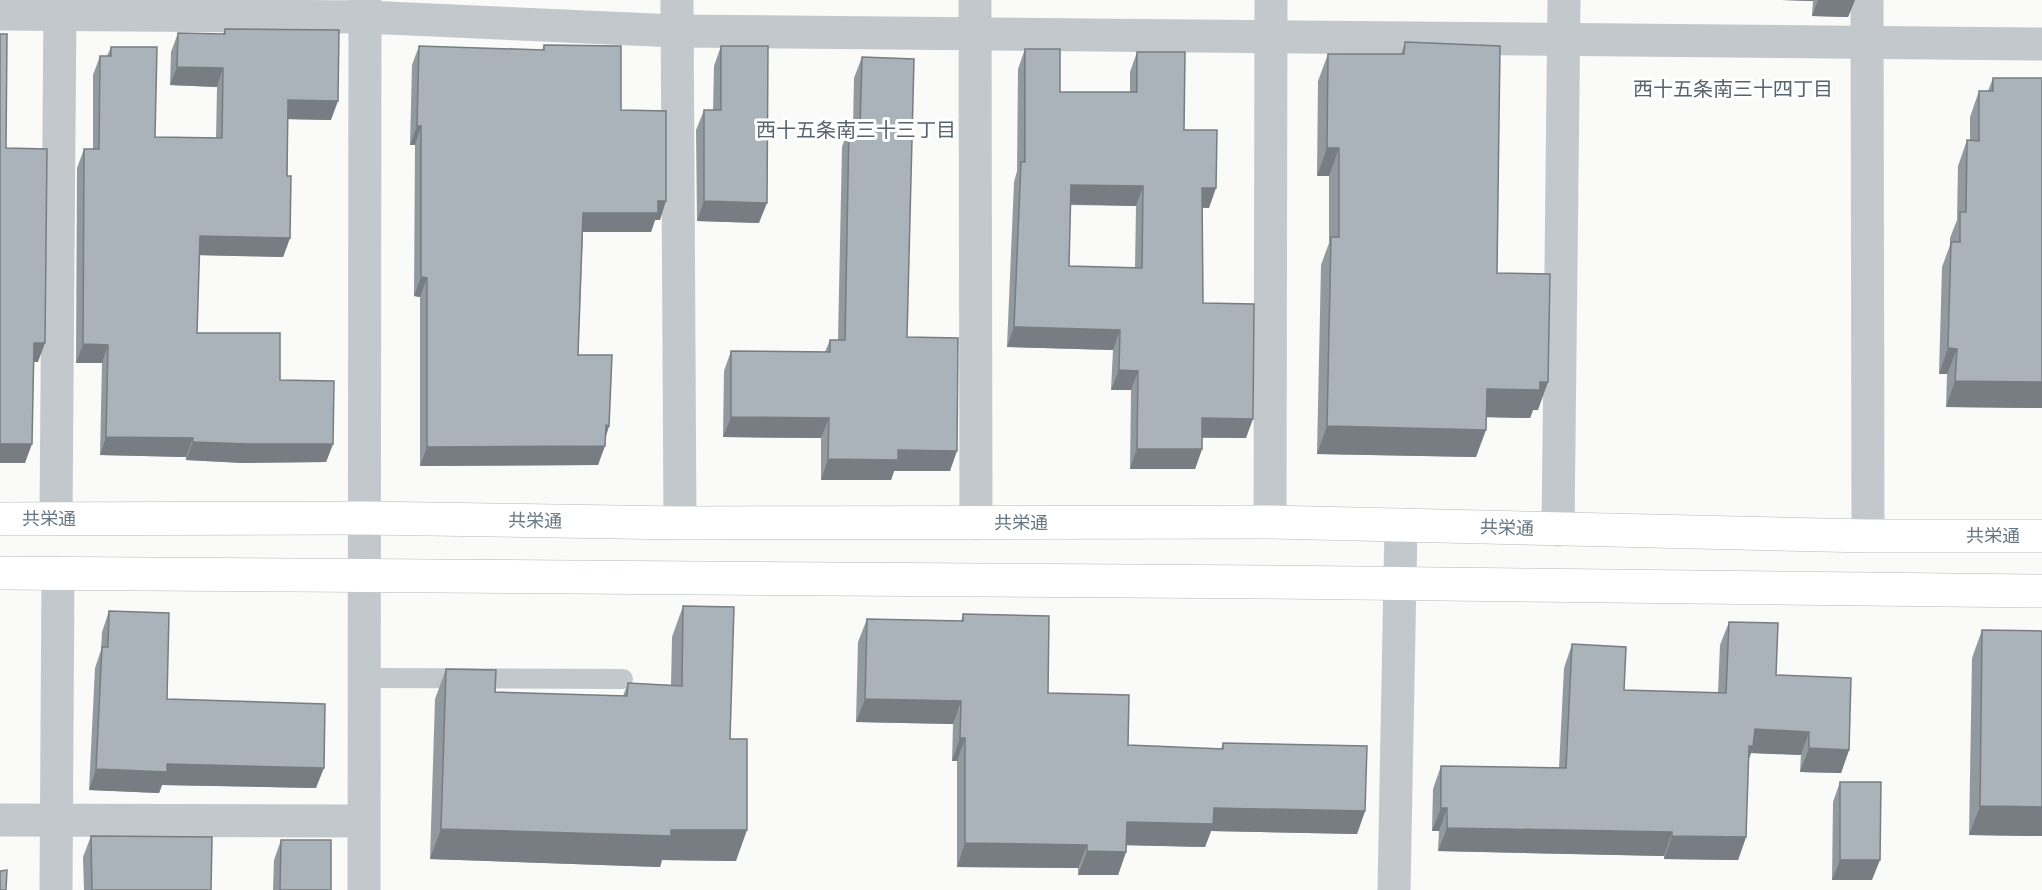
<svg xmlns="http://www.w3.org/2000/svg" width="2042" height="890" viewBox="0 0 2042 890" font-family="'DM Sans','Noto Sans JP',sans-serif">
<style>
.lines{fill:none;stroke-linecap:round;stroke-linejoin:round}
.secondary-casing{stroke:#b3babf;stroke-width:34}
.lane{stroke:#c3c8cc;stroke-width:20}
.street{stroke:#c3c8cc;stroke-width:33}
.secondary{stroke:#fff;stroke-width:33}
.wall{fill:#929a9f;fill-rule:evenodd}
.shaded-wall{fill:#777d82}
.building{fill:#aab3b9;stroke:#777d82;stroke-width:1.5;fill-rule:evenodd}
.labels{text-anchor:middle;stroke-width:6;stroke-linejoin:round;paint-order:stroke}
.street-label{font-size:18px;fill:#657683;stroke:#fff}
.neighbourhood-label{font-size:20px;fill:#57646e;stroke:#fff}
</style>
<rect width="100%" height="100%" fill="#fafaf8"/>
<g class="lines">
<g class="secondary-casing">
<g id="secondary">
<polyline points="0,519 364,518 680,523 1270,522 1868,536 2042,536"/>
<polyline points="0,573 1268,582 2042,591"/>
</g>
</g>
<polyline class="lane" points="364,678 623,679"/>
<g class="street">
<polyline points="677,0 680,523"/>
<polyline points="975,0 976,523"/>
<polyline points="1867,0 1868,536"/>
<polyline points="0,14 365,17 676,31 2042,44"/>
<polyline points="56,519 60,0"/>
<polyline points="1270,522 1271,0"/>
<polyline points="1558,530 1564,0"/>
<polyline points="0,820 363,821"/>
<polyline points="56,890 58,573"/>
<polyline points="364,890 365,0"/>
<polyline points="1394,890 1401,525"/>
</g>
<use href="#secondary" class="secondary"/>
</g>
<g class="wall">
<polygon points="1782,0 1855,0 1848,17 1812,16 1813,1"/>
<polygon points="225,29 331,120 288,119 287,176 290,238 283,257 199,255 197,333 280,380 333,444 326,462 243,463 186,460 186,457 100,455 102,363 76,363 77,168 84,149 93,149 93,75 100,56 107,56 111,47 155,137 216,138 217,87 170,85 171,52 178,33 223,34"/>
<polygon points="1405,42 1497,273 1538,410 1533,410 1530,418 1486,417 1476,457 1317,454 1321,265 1329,243 1329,176 1317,176 1318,81 1328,54 1401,54"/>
<polygon points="544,45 621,110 660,220 655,220 651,232 583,232 578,355 609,426 606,436 598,465 420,466 420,297 414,296 415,145 410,145 412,65 419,46 542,50"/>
<polygon points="721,46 759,223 697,221 696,130 704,110 713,110 714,66"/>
<path d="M1025,49L1060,92H1130V72L1137,52L1184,130L1209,208H1203V303L1246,438H1202V449L1195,469H1130L1131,390H1111L1113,350L1007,347L1014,182L1017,171L1018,69ZM1070,205L1136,206L1135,268L1069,266Z"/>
<polygon points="862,57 907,337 950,471 894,471 891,480 821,480 821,438 723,437 724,371 731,351 825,352 830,340 838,340 842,147 849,126 853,126 854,78"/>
<polygon points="1993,78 2042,408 1946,407 1947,374 1939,374 1942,267 1950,245 1950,238 1957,220 1958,166 1967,140 1970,140 1970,117 1979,91 1988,91"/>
<polygon points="683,606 730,739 736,861 662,860 660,867 430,859 435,699 446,669 495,692 623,696 628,683 671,685 672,637"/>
<polygon points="109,611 167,699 316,788 162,785 159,793 89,790 95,668 101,650 102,632"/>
<polygon points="963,614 1048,693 1128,745 1221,749 1223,743 1365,811 1357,834 1211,831 1205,847 1126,845 1126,852 1118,875 1078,875 1078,868 957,867 957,761 952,761 953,724 856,722 858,642 867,619 961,621"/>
<polygon points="1729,622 1776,675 1849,750 1841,773 1800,772 1801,755 1751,753 1748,760 1746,837 1738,860 1664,859 1664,856 1438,851 1439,831 1432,831 1433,789 1441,766 1559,768 1564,668 1572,644 1624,690 1718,693 1720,645"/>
<polygon points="1982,630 2042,631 2042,836 1969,835 1972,658"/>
<polygon points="1840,782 1872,880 1832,880 1833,802"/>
<polygon points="91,836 211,890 84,890 83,857"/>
<polygon points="281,840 331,890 273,890 274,860"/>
</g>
<g class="shaded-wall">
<polygon points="1782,0 1813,0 1813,1"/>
<polygon points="1818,0 1855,0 1848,17 1812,16"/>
<polygon points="177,67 223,68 217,87 170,85"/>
<polygon points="288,100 338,101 331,120 281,119"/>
<polygon points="417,126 421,126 415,145 410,145"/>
<polygon points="1327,148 1339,148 1329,176 1317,176"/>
<polygon points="1071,185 1143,186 1136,206 1064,204"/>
<polygon points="1202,188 1216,188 1209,208 1195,207"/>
<polygon points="658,201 666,201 660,220 655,220 651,232 576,232 583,213"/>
<polygon points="704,201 767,203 759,223 697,221"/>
<polygon points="200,236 290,238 283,257 193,255"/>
<polygon points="421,277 427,278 420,297 414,296"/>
<polygon points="1014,327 1120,330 1113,350 1007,347"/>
<polygon points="34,343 45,343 38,362 27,362"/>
<polygon points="83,344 108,345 102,363 76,363"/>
<polygon points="1948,348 1957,349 1947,374 1939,374"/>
<polygon points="1119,370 1138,371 1131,390 1111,390"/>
<polygon points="1955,381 2042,382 2042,408 1946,407"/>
<polygon points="1540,382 1548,382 1538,410 1533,410 1530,418 1477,417 1487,389"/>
<polygon points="731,417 829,418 821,438 723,437"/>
<polygon points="1202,418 1253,419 1246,438 1195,437"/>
<polygon points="606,425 609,426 603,445"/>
<polygon points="1327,426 1486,430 1476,457 1317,454"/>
<polygon points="106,437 193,438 186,457 100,455"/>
<polygon points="193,442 333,444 326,462 243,463 186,460"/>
<polygon points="0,444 32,444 25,463 0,463"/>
<polygon points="605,446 598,465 420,466 427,447"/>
<polygon points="1137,449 1202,449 1195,469 1130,469"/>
<polygon points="898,450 957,451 950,471 894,471 891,480 821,480 828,459"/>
<polygon points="865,699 961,701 953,724 856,722"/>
<polygon points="1755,729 1809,732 1801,755 1751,753 1745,770 1740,770"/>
<polygon points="960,738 965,738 957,761 952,761"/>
<polygon points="1809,748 1849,750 1841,773 1800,772"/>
<polygon points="167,764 324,768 316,788 162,785 159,793 89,790 96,769"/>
<polygon points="1980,806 2042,807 2042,836 1969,835"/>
<polygon points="1214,808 1365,811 1357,834 1211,831 1205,847 1118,845 1127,822"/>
<polygon points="1441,808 1447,808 1439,831 1432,831"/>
<polygon points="1447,828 1672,832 1664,856 1438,851"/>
<polygon points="441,829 671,830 747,830 736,861 662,860 660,867 430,859"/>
<polygon points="1672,836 1746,837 1738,860 1664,859"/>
<polygon points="965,843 1087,845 1078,868 957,867"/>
<polygon points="1087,851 1126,852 1118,875 1078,875"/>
<polygon points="1840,860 1880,860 1872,880 1832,880"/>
</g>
<g class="building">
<polygon points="225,29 339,30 338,101 288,100 287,176 291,176 290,238 200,236 197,333 280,333 280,380 334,381 333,444 250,444 193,442 193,438 106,437 108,345 83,344 84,149 99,149 100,56 111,56 111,47 157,47 155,137 222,138 223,68 177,67 178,33 225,34"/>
<polygon points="0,34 7,34 6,148 47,149 45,343 34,343 32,444 0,444"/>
<polygon points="1405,42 1500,46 1497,273 1550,274 1548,382 1540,382 1540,390 1487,389 1486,430 1327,426 1331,237 1339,237 1339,148 1327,148 1328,54 1404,54"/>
<polygon points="544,45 621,46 621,110 666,111 666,201 658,201 658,213 583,213 578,355 612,355 609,426 606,425 605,446 427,447 427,278 421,277 421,126 417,126 419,46 544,50"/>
<polygon points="721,46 768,46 767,203 704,201 704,110 721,110"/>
<path d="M1025,49H1060V92H1137V52H1185L1184,130H1217L1216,188H1202L1203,303L1254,304L1253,419L1202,418V449H1137L1138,371L1119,370L1120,330L1014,327L1021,162H1025ZM1071,185L1143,186L1142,268L1069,266Z"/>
<polygon points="862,57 914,59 907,337 958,338 957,451 898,450 898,460 828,459 829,418 731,417 731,351 830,352 830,340 845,340 849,126 860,127"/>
<polygon points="1993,78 2042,78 2042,382 1955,381 1957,349 1948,348 1951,242 1960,242 1960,212 1966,212 1967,140 1979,141 1979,91 1993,91"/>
<polygon points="683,606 734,607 730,739 747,739 747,830 671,830 671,836 441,829 446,669 496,670 495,692 627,696 628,683 682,686"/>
<polygon points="109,611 169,613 167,699 325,704 324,768 167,764 167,772 96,769 102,647 108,647"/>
<polygon points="963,614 1049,616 1048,693 1129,695 1128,745 1223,749 1223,743 1367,746 1365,811 1214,808 1213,824 1127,822 1126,852 1087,851 1087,845 965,843 965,738 960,738 961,701 865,699 867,619 963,621"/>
<polygon points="1729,622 1778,623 1776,675 1851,678 1849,750 1809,748 1809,732 1755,729 1753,746 1749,746 1746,837 1672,836 1672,832 1447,828 1447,808 1441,808 1441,766 1566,768 1572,644 1626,647 1624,690 1726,693"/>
<polygon points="1982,630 2042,631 2042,807 1980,806"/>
<polygon points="1840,782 1881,782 1880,860 1840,860"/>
<polygon points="91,836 212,837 211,890 92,890"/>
<polygon points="281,840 331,840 331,890 280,890"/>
<polygon points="7,870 6,890 0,890 0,871"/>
</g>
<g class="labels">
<g class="street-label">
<text x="49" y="525">共栄通</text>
<text transform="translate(535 521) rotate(1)" y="6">共栄通</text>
<text x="1021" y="529">共栄通</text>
<text transform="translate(1507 528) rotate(2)" y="6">共栄通</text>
<text x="1993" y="542">共栄通</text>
</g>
<g class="neighbourhood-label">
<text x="1733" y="96">西十五条南三十四丁目</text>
<text x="856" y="137">西十五条南三十三丁目</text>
</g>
</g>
</svg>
